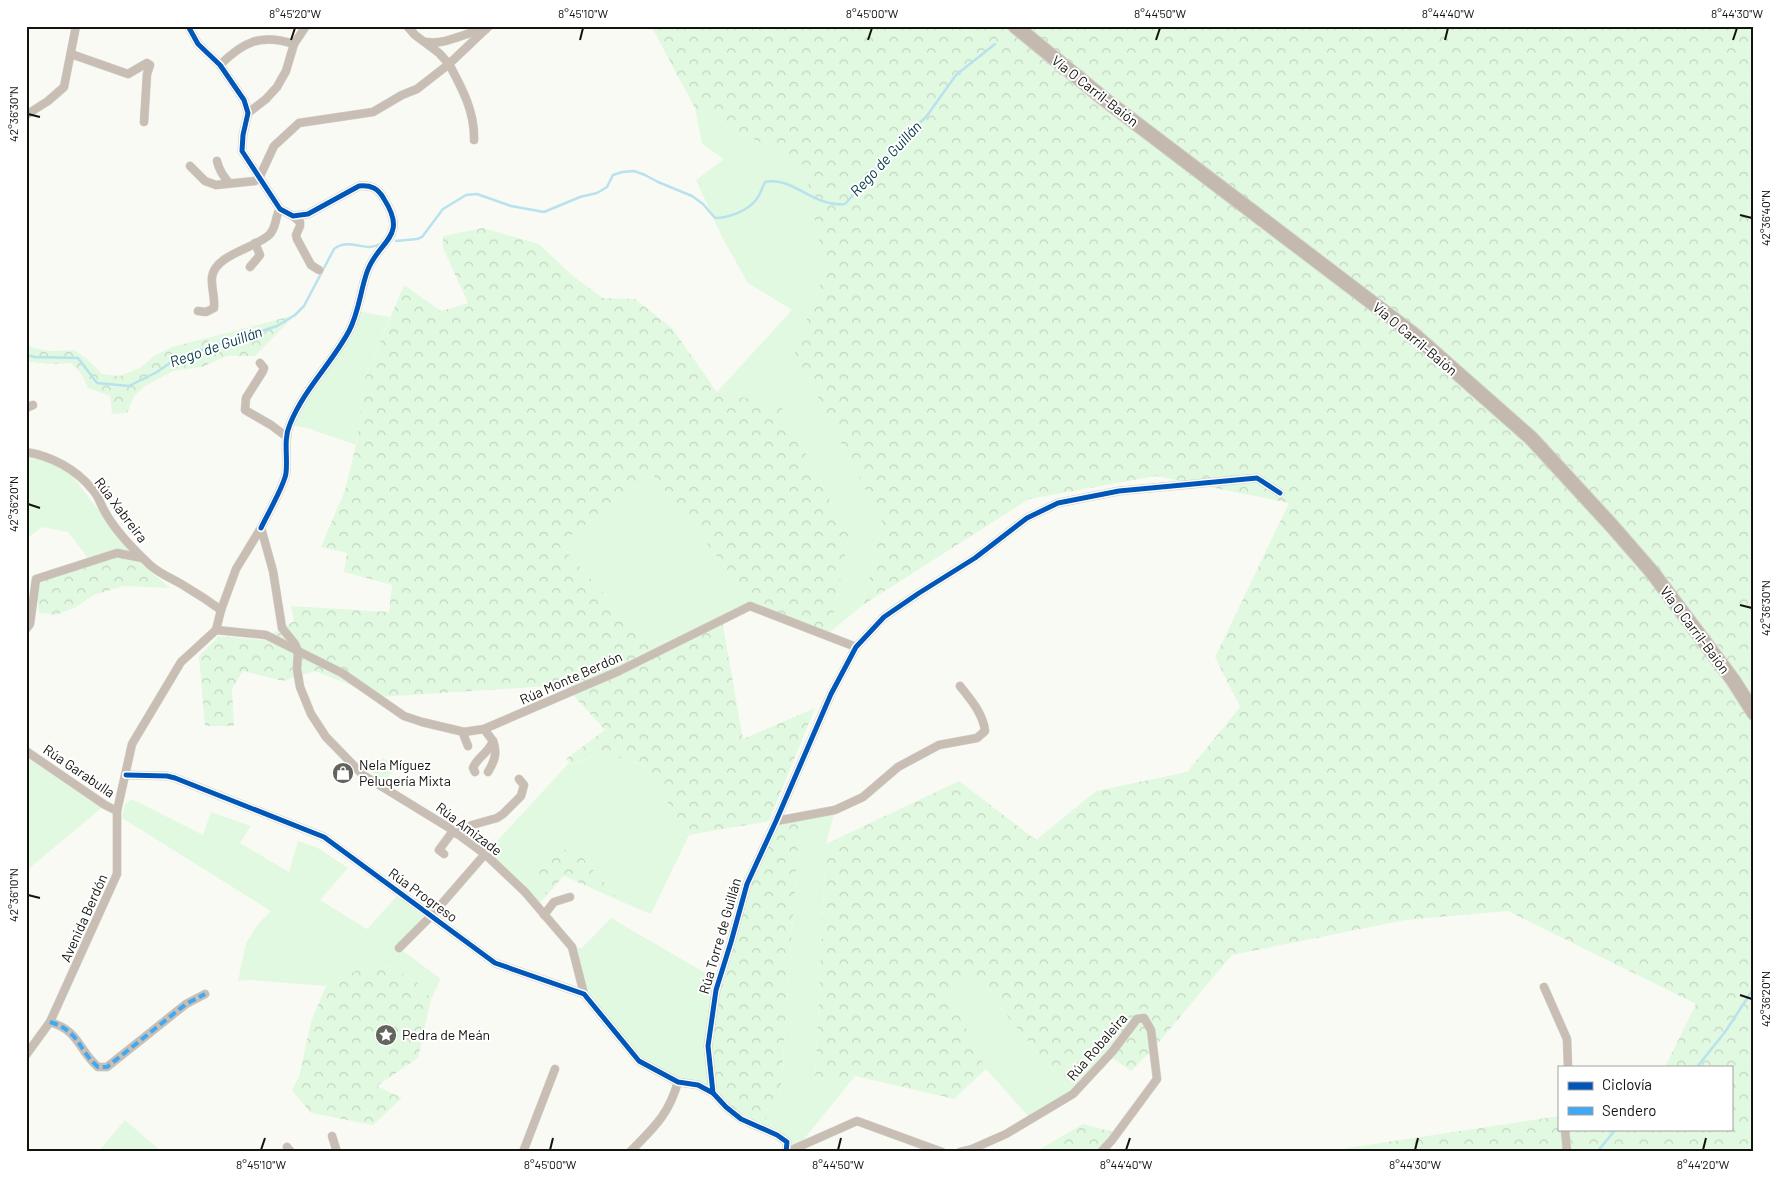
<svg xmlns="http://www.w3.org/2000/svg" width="1780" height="1178" viewBox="0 0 1780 1178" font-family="Barlow,sans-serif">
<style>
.grass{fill:#e2f9e1}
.forest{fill:url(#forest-crowns)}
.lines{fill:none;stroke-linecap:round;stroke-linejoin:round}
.stream{stroke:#b7e2ee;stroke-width:2.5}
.street-casing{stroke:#d4d4d0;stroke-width:9}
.highway-casing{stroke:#d4d4d0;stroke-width:16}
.street{stroke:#c9beb4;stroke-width:8}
.highway{stroke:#c3b9ae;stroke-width:14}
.quiet{stroke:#3fa9f5;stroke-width:4;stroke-dasharray:8 4;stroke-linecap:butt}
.cycleway-casing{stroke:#fff;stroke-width:8}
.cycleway{stroke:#0057b8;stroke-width:5}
.ticks{fill:none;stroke:#14130f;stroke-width:2}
.labels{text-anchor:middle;stroke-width:4;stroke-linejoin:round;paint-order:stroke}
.street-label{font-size:14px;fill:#14130f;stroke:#fff}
.poi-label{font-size:14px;fill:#14130f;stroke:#fff;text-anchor:start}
.water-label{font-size:15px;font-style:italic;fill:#003847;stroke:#fff}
.neatline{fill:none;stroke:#14130f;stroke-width:2}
.ticks-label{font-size:12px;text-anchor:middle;fill:#14130f}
</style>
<defs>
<pattern id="forest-crowns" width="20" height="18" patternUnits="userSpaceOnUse" patternTransform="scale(1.25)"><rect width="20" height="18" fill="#e2f9e1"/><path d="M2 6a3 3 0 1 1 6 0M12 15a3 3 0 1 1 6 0" fill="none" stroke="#c1d5c0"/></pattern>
</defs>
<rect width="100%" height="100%" fill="#fafaf4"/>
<g class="grass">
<polygon points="695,108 805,165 825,272 794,351 882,522 863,605 830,632 849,536 780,405 717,392 792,310 748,283 723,239 696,180 724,159 702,144"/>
<polygon points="357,311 390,317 364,380 356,445 307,428 289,425 340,346"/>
<polygon points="26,452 65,466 134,557 91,562 68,532 42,527 26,539"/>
<polygon points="653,475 730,573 744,594 750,606 722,620 652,646 559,544"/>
<polygon points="26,751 105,805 26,871"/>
<polygon points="598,751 644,765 689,835 651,914 620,901 582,857 538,885 547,895 537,906 485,854 569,763 580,764"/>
<polygon points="132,799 203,835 211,812 251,826 240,843 289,872 298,841 318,848 348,868 320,900 367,929 397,896 425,918 399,948 441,979 431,999 420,984 393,968 365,965 340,983 326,986 248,980 238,981 246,943 258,924 271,911 122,818 125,804"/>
<polygon points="835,810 826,844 815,1081 855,1076 797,1148 759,1127 780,1101 800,817"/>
<polygon points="611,918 719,981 713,1093 678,1082 639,1061 584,994 572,947 582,948"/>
<polygon points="974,977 1073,1094 1029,1117 986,1069 949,993"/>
<polygon points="125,1120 162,1152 98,1152"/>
</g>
<g class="forest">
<polygon points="651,26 1754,26 1754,1152 1321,1152 1559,1116 1559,1129 1731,1129 1731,1067 1665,1067 1696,1004 1508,911 1405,920 1232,955 1154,1048 1131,1071 1109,1056 1073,1094 974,977 949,993 986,1069 954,1099 855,1076 815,1082 826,844 959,781 1036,840 1096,791 1187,772 1240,707 1215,657 1289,503 1156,476 1029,499 863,605 882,522 794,351 825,272 805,166 695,108"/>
<polygon points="483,228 539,244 573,276 603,298 635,299 672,328 717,392 780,405 849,536 830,632 750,606 744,594 730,573 653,475 559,544 652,646 722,620 743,739 815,708 769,821 689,835 644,765 598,751 579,764 569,763 566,759 605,730 564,685 380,697 315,671 283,681 243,671 232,689 234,726 205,726 199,656 219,636 261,640 294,621 291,606 389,612 392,585 344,572 347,553 321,547 345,490 356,445 364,380 404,285 441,311 468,303 443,248 443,236"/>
<polygon points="295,315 255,356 227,356 202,367 173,371 145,386 134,396 127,413 112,414 110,396 88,388 82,375 71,363 47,364 26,361 26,346 48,351 74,350 87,359 102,374 120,376 140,368 154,356 172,347"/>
<polygon points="117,553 134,557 170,588 124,586 94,595 76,607 56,615 39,613 36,579"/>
<polygon points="383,758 396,767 389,776 382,780 371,772"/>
<polygon points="800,817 780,1101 759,1127 741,1119 713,1093 708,1046 719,981 747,884 776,821"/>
<polygon points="563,849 582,857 620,901 564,876 547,895 538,885 539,867 550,855"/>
<polygon points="365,965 393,968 420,984 431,999 418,1058 377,1086 402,1098 373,1125 311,1113 292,1090 299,1077 311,1022 326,986 340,981"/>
<polygon points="1083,1124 1113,1132 1101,1152 1035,1152"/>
</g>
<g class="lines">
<g class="stream">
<path d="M396,241L417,239L422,237L443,209L466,195L477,194L511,206L544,212L580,197L597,193L607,187L613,175L622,172L634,171L645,175L658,182L692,196L703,204L715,218C729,218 747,211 756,200C760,195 762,188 765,182C793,176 814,208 845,204L903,138L926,117L956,75L995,44"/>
<path d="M26,355L35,357L78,358L97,383L129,386L157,372L177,358L277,326L295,315L304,306L334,249C349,237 366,253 380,244"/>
<polyline points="1697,1067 1725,1032 1754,988"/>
<polyline points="1597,1152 1616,1129"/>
</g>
<g class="street-casing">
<g id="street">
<path d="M188,26L198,44L220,65L244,100L248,113L243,135L242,151L280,209L293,216L308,214L359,186C371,185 378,188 384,199C409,238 378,240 367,272C360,292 359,312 349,331C332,363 304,389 290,424C283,440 288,456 286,473C285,484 266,517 261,528"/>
<polyline points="407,26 415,35 439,53 449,64 489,26"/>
<path d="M426,42C448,45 465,32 486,29"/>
<polyline points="71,54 128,74 147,63 150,65 147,74 144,122"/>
<path d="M220,65C243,42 261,33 294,44"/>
<polyline points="248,113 266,99 277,87 286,71 294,44 306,26"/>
<polyline points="26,115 48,101 64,87 76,26"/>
<path d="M217,161C219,170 223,176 229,183"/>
<path d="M190,166L205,181L216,185L255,181L260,176L274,146L299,123L373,112L402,95L417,89L449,64C462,88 475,112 474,140"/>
<polyline points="293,216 300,222 300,226 296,235 297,239 311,265 319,270"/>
<polyline points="250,267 260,255 255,243"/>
<path d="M198,311L206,312L214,308C215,298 211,286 212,277C215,254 257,248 270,234C277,226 275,216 280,209"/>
<polyline points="260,363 264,368 263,371 246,398 245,410 271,425 287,437"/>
<polyline points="26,408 33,405"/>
<path d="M26,452C51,456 76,469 92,489C99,496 100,504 105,512C115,530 135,551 150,565C161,575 174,579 186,587C198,594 210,602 221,610"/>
<polyline points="26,629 30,624 36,579 117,553 142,558"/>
<polyline points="216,630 266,635 342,673 404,716 422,722 464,732 484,729 619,671 750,606 856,647"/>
<polyline points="216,630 221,610 236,569 261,528 273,571 282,628 295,644 298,651"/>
<polyline points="298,651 297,669 300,687 311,714 326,737 363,775 451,829 485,854 525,892 572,947 584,994"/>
<polyline points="464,732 464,736 468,746"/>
<polyline points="26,751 105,805 117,811"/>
<path d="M475,772L473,768C477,757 488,754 493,741L484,729"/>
<path d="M488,772C494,762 498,753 493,741"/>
<polyline points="126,775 167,776 175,778 324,837 495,963 584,994 639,1061 678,1082 698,1085 713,1093 726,1107 741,1119 777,1135 787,1142 786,1152"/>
<path d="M776,821L835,810L863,797L898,767L939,745L977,738L985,731C983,713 970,699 960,686"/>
<polyline points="457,834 472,825 497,818 503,814 521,796 524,785 519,779"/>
<polyline points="444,854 439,850 453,831"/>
<polyline points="544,915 554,902 570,897"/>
<polyline points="399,948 432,915 485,854"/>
<polyline points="1544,987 1567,1039 1568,1067"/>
<path d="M50,1022C80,1031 78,1050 98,1067H107L186,1004L205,994"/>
<polyline points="26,1055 50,1022 117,874 117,811 132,744 181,662 216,630"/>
<polyline points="713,1093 708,1046 716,990 731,942 747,884 776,821 831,694 856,647 884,617 919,593 975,558 1027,518 1058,503 1119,491 1257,478 1280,493"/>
<polyline points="1565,1129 1567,1152"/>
<polyline points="332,1136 337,1152"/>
<polyline points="287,1147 291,1152"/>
<polyline points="523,1152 555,1069"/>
<path d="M630,1152C654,1127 668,1116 678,1082"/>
<polyline points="787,1152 857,1121 942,1152"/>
<polyline points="960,1152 972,1149 1006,1134 1073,1094 1112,1052 1137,1019 1144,1018 1151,1030 1157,1079 1112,1140 1101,1152"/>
</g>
</g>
<g class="highway-casing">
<polyline id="highway" points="1015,26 1104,99 1412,333 1531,438 1612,526 1652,572 1733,680 1754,713"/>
</g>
<use href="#street" class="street"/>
<use href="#highway" class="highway"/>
<path class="quiet" d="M50,1022C80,1031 78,1050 98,1067H107L186,1004L205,994"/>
<g class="cycleway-casing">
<g id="cycleway">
<path d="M188,26L198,44L220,65L244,100L248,113L243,135L242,151L280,209L293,216L308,214L359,186C371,185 378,188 384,199C409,238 378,240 367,272C360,292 359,312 349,331C332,363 304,389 290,424C283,440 288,456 286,473C285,484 266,517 261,528"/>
<polyline points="126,775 167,776 175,778 324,837 495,963 584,994 639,1061 678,1082 698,1085 713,1093 726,1107 741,1119 777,1135 787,1142 786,1152"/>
<polyline points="713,1093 708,1046 716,990 731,942 747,884 776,821 831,694 856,647 884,617 919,593 975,558 1027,518 1058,503 1119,491 1257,478 1280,493"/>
</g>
</g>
<use href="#cycleway" class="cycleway"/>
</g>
<path class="ticks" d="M291,40L295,28M580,40L583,28M868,40L872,28M1156,40L1160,28M1445,40L1448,28M1733,40L1737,28M28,114L40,117M1740,215L1752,218M28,504L40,508M1740,605L1752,608M28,895L40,898M1740,995L1752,999M261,1150L265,1138M550,1150L553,1138M838,1150L841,1138M1126,1150L1130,1138M1415,1150L1418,1138M1703,1150L1706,1138"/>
<defs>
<g id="shop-disc" transform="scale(1.125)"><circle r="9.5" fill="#64645f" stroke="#fff"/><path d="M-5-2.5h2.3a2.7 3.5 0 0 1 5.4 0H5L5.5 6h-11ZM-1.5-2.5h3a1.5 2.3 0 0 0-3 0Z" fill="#fff"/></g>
<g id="sight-disc" transform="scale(1.125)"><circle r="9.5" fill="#64645f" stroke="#fff"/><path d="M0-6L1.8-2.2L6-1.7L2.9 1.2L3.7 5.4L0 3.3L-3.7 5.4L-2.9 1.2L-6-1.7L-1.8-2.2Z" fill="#fff"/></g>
</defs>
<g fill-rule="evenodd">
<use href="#shop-disc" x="343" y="773"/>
<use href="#sight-disc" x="386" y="1035"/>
</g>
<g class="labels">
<g class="street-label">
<text transform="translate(1095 91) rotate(38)" y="5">Vía O Carril-Baión</text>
<text transform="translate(1415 339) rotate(40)" y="5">Vía O Carril-Baión</text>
<text transform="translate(121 510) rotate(53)" y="5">Rúa Xabreira</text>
<text transform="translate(1695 630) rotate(53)" y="5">Vía O Carril-Baión</text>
<text transform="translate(571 678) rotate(-24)" y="5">Rúa Monte Berdón</text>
<text transform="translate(79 771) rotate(34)" y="5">Rúa Garabulla</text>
<text transform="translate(469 829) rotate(37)" y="5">Rúa Amizade</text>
<text transform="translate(423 895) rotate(36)" y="5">Rúa Progreso</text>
<text transform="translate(84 918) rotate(-66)" y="5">Avenida Berdón</text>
<text transform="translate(720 936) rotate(-74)" y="5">Rúa Torre de Guillán</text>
<text transform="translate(1097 1047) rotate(-49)" y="5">Rúa Robaleira</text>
</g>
<g class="poi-label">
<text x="359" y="770">Nela Míguez<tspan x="359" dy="16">Peluqería Mixta</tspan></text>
<text x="402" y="1040">Pedra de Meán</text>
</g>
<g class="water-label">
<text transform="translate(886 159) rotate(-47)" y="5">Rego de Guillán</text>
<text transform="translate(216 347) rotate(-19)" y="5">Rego de Guillán</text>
</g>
</g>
<rect width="1780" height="1178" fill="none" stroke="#ffffff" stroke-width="55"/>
<rect x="1558" y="1066" width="175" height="65" fill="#ffffff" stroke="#a1a19f"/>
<rect x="1568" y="1082" width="25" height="8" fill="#0057b8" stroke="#a1a19f"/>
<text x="1602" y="1090" font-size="15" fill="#14130f">Ciclovía</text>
<rect x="1568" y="1107" width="25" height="8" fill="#3fa9f5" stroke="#a1a19f"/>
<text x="1602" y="1116" font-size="15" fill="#14130f">Sendero</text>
<rect x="28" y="28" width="1724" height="1122" class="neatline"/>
<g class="ticks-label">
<text x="295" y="18">8°45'20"W</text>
<text x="583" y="18">8°45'10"W</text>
<text x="872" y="18">8°45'00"W</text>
<text x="1160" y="18">8°44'50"W</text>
<text x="1448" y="18">8°44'40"W</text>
<text x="1737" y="18">8°44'30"W</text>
<text transform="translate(14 114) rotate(-90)" y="4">42°36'30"N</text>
<text transform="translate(1766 218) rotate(-90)" y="4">42°36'40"N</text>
<text transform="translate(14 504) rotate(-90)" y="4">42°36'20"N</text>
<text transform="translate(1766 608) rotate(-90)" y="4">42°36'30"N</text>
<text transform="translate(14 895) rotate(-90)" y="4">42°36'10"N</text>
<text transform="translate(1766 999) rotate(-90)" y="4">42°36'20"N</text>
<text x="261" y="1169">8°45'10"W</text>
<text x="550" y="1169">8°45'00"W</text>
<text x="838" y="1169">8°44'50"W</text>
<text x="1126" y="1169">8°44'40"W</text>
<text x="1415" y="1169">8°44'30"W</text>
<text x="1703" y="1169">8°44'20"W</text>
</g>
</svg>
